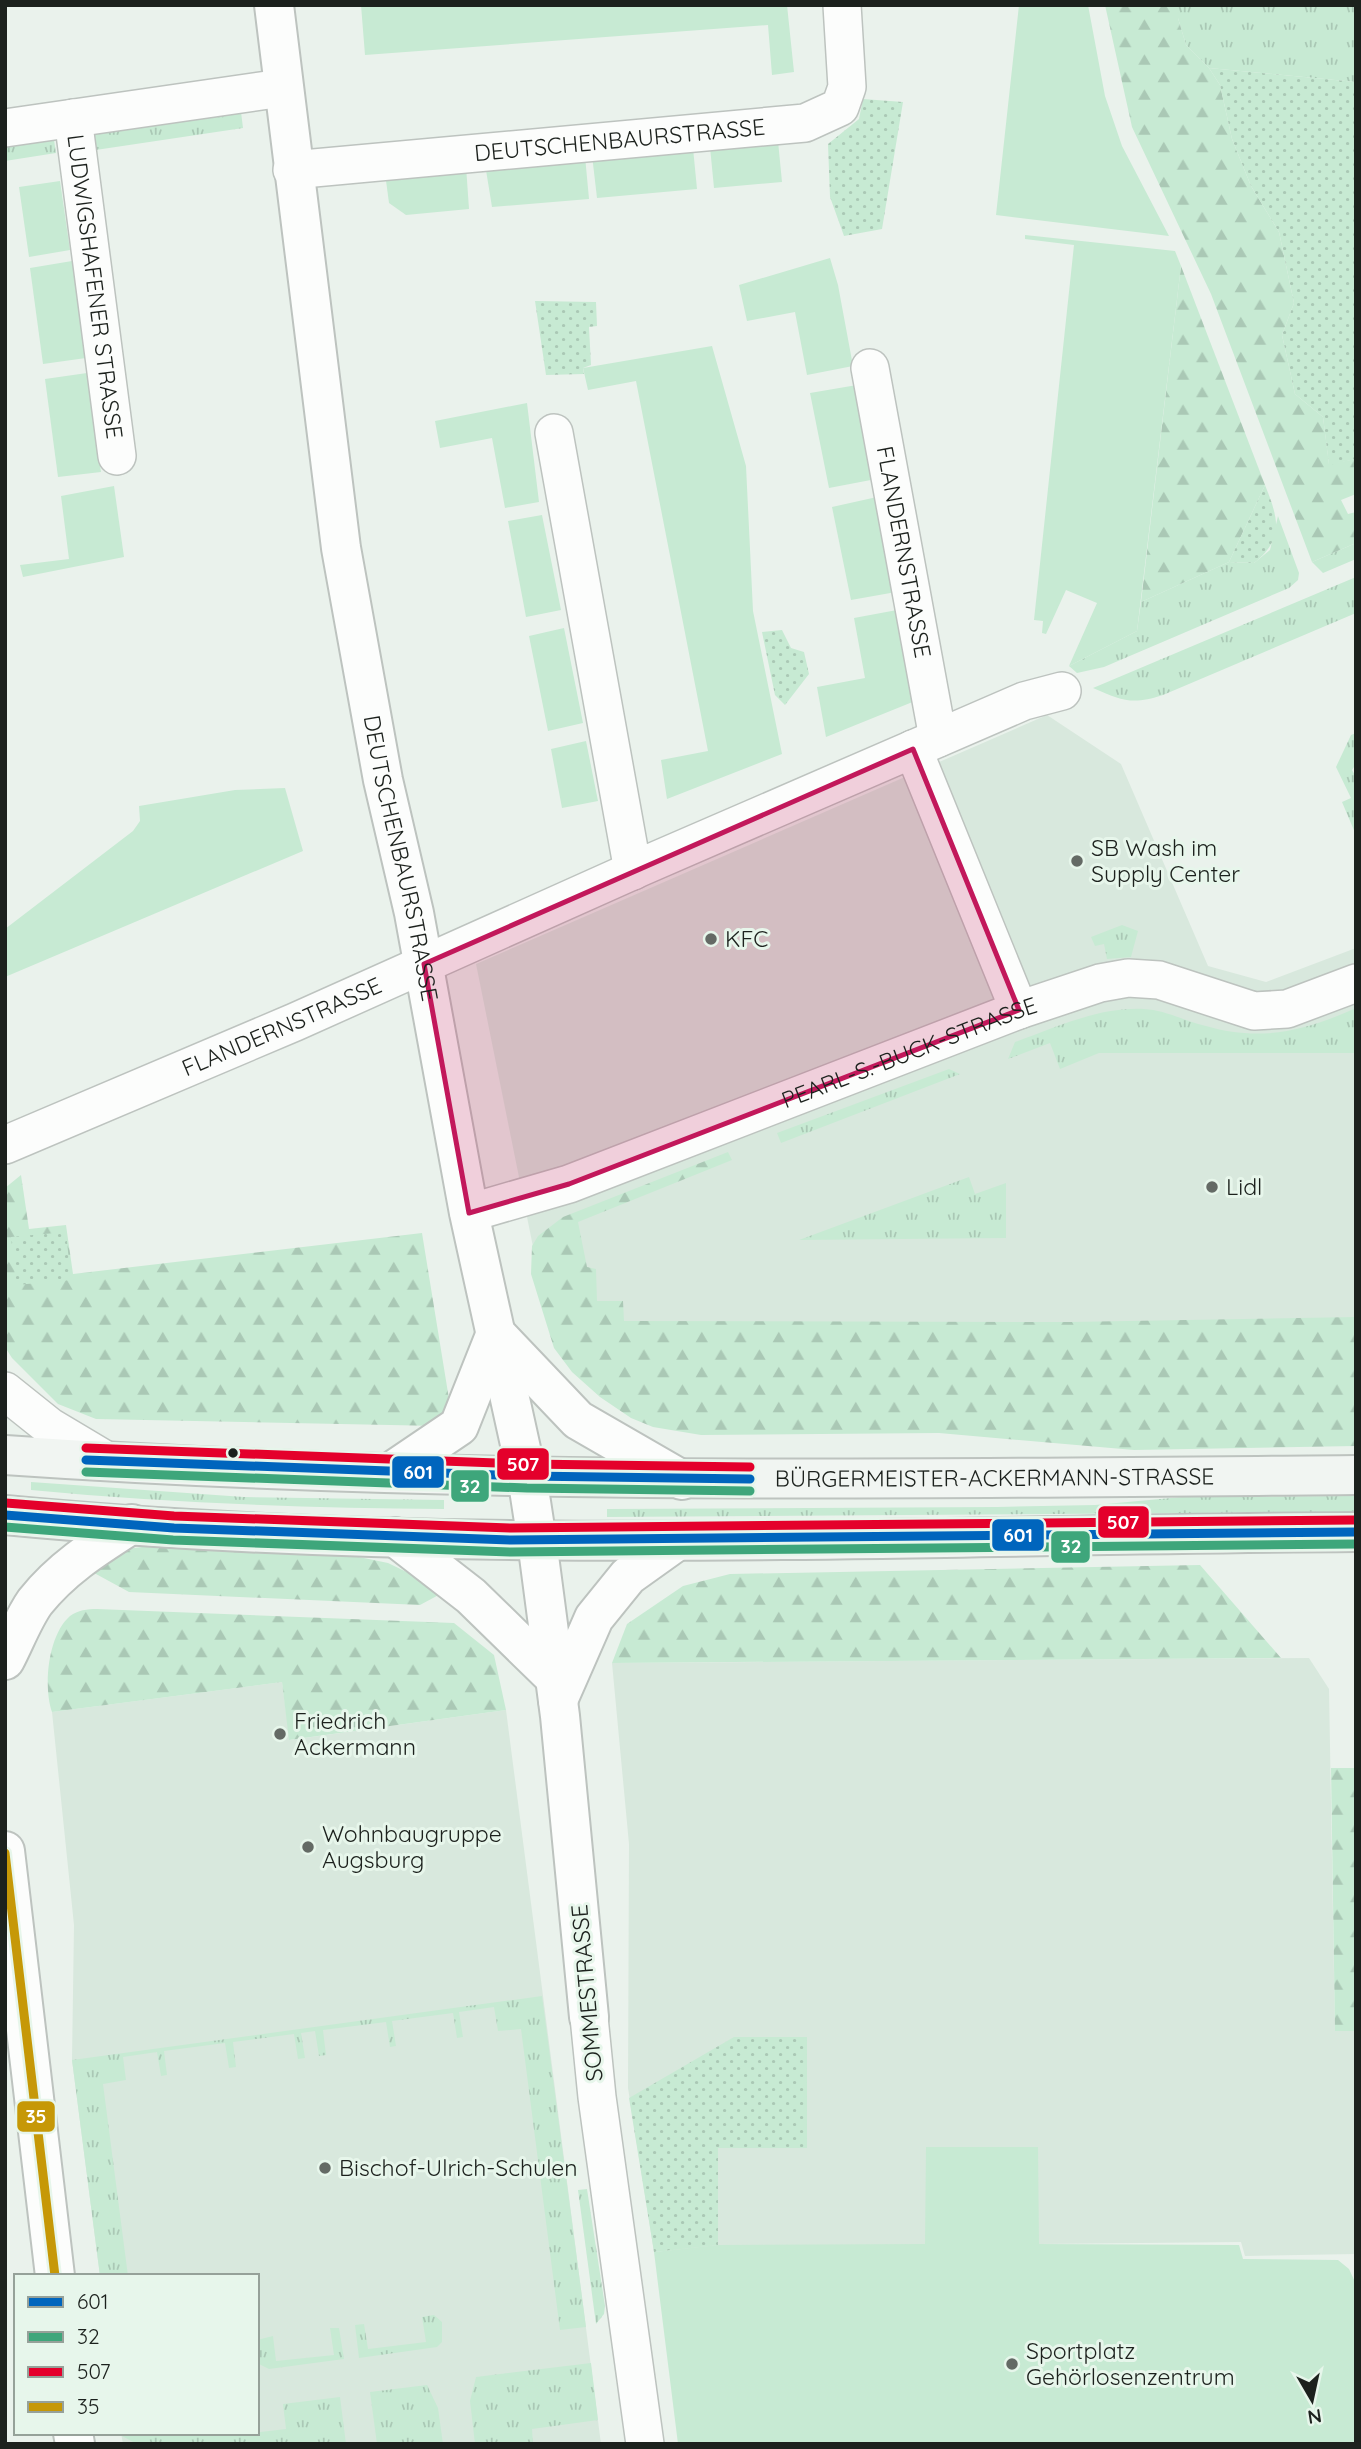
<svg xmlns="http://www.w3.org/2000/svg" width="1361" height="2449" viewBox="0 0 1361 2449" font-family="Quicksand,sans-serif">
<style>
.built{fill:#d8e8dd}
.grass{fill:url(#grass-tufts)}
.forest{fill:url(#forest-firs)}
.park{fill:url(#park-dots)}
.garden{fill:#c7ead3}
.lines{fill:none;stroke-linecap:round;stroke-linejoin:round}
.minor-casing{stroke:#bdc3bf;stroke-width:40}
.tertiary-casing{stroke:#bdc3bf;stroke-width:42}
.secondary-casing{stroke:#bdc3bf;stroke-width:42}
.minor{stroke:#fcfdfc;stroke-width:37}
.tertiary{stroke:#fcfdfc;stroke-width:38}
.secondary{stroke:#f1f5f2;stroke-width:38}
.bus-1-casing{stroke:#e7f6eb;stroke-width:14}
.bus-2-casing{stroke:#e7f6eb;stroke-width:14}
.bus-3-casing{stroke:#e7f6eb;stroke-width:14}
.bus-4-casing{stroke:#e7f6eb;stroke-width:14}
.bus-1{stroke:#0065bd;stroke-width:9}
.bus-2{stroke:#3ea67b;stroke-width:9}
.bus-3{stroke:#e4002b;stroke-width:9}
.bus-4{stroke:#c69807;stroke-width:9}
.marked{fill:#c2185b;fill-opacity:0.2;stroke:#c2185b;stroke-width:5;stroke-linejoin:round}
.poi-dot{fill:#646a65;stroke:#e7f6eb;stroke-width:2.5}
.bus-dot{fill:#1c211d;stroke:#e7f6eb;stroke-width:2.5}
.labels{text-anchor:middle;stroke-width:6;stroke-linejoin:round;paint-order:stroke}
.street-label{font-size:23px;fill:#1c211d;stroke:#e7f6eb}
.poi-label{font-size:23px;fill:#1c211d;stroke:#e7f6eb;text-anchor:start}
.line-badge{stroke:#e7f6eb;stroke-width:2.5}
.badge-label{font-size:19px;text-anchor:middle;font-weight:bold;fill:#fff}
</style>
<defs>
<pattern id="grass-tufts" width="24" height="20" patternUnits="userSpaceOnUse" patternTransform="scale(1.75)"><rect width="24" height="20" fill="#c7ead3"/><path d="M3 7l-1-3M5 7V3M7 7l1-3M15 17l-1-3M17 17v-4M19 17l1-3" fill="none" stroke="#aac8b5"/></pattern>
<pattern id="forest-firs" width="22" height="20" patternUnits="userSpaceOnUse" patternTransform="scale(1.75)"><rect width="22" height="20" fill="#c7ead3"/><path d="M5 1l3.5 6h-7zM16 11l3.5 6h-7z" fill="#aac8b5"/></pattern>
<pattern id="park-dots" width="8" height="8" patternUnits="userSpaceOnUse" patternTransform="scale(1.75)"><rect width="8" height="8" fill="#c7ead3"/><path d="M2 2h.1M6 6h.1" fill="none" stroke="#aac8b5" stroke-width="1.8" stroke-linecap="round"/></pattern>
</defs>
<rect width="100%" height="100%" fill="#eaf2ec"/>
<g class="built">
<polygon points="1047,715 1121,764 1208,966 1266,982 1356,948 1356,1323 551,1336 476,964"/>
<polygon points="1309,1658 1329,1689 1335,2031 1356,2031 1356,2254 1245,2256 1241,2242 712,2247 654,2252 628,2088 629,1844 612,1663"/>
<polygon points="282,1682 290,1740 506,1710 601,2444 123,2444 121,2433 257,2433 257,2276 100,2276 72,2060 74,1925 52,1712"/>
</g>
<g class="grass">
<polygon points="1178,5 1356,5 1356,82 1209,68 1186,45 1178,18"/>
<polygon points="241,112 243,128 89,151 89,129"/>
<polygon points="49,135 54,140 56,153 5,161 5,141"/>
<polygon points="1278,516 1299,573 1298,580 1289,588 1104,667 1077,673 1069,666 1137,631 1141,602 1229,562 1254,563 1270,550"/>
<polygon points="1356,543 1356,559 1323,573 1312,562"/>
<path d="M1356,577V613L1163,695C1133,705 1122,701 1093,688Z"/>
<polygon points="1356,733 1356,764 1352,770 1356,777 1356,835 1342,802 1351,798 1336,767 1351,735"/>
<polygon points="1122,925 1138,931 1131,957 1107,959 1104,944 1095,946 1091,937"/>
<path d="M1356,1008V1053H1099L1060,1069L1050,1043L1008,1059L1015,1042C1057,1027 1098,1007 1144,1009C1165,1010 1185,1021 1206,1026C1261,1042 1305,1031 1356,1008Z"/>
<polygon points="949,1069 960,1074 781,1143 777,1133"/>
<polygon points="969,1177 975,1194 1006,1183 1006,1238 799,1240"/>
<path d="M31,1482L244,1497L444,1500V1509C306,1508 169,1503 31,1490Z"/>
<polygon points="1356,1496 1356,1512 607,1517 607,1509 997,1507 1095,1505 1182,1497"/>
<polygon points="542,1996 586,2327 560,2330 521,2029 498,2031 494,2007 459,2012 463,2037 457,2038 453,2013 392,2021 396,2046 390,2047 386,2022 323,2030 326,2055 319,2056 315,2031 301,2033 305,2058 298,2059 294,2034 233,2042 236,2067 229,2068 225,2043 164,2051 167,2075 161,2076 157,2052 123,2057 126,2080 103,2084 128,2276 100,2276 72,2060"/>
<polygon points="587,2189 605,2306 604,2314 596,2324 578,2190"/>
<polygon points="434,2315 442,2322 442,2342 437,2347 359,2358 355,2325 364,2324 368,2349 426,2342 422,2317"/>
<polygon points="330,2328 339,2328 344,2359 269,2369 257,2363 257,2340 273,2336 276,2361 334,2355"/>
<polygon points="591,2363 598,2420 532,2429 533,2444 475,2444 470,2401 476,2377"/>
<polygon points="427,2385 438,2408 443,2444 377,2444 370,2392"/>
<polygon points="340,2397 346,2444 137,2444 122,2436 234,2435 286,2429 283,2404"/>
</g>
<g class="forest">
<polygon points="1105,5 1178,5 1178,18 1186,45 1209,68 1220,85 1232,139 1251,186 1279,232 1294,303 1282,335 1295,394 1323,417 1329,464 1356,459 1356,494 1341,500 1348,514 1356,512 1356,543 1312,562 1211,294 1132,127"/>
<polygon points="1181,266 1265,485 1229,562 1141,602"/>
<polygon points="728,1152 732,1160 578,1222 587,1267 596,1269 597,1301 623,1301 624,1321 1070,1322 1356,1317 1356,1446 1134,1450 939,1433 701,1435 653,1427 631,1418 600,1397 572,1372 554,1348 531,1274 532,1246 538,1236 563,1217"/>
<polygon points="21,1175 29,1229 66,1225 73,1274 422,1233 449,1399 439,1426 96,1419 58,1404 12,1358 5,1347 5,1188"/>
<polygon points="149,1546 359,1557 388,1563 446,1591 420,1605 129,1592 85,1568 113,1551"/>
<polygon points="1200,1565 1281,1658 612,1663 627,1624 683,1586 730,1574"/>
<path d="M97,1609L454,1623L494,1655L506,1710L289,1740L282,1682L52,1712C43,1686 48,1635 70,1616C78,1610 87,1609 97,1609Z"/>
<polygon points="1331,1768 1356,1768 1356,2031 1335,2031"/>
</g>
<g class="park">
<polygon points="1209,68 1356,82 1356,459 1329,465 1323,417 1295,394 1282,335 1294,303 1279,232 1251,186 1232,139 1220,85"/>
<polygon points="863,99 903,102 882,229 844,236 830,197 828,144 859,119"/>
<polygon points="535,301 596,302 597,326 589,327 591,365 583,368 584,374 546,375"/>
<path d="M1265,485C1278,518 1285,538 1254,563L1229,562Z"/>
<polygon points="782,630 791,648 804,652 809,674 785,705 775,695 762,632"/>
<polygon points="66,1232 71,1280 16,1285 11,1237"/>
<polygon points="734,2037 807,2037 807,2148 718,2148 718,2245 654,2252 629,2098"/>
</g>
<g class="garden">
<polygon points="361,5 787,5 794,72 772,75 768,25 365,55"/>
<polygon points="1019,5 1088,5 1105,96 1122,146 1169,236 996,215"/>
<polygon points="778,141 782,182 714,188 710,147"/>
<polygon points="693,148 697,189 597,198 592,155"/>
<polygon points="585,156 589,199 492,207 485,164"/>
<polygon points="466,166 469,209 406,215 389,203 385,173"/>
<polygon points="60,181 70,250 29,257 19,187"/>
<polygon points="1025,235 1175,251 1181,266 1137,631 1069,666 1097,603 1066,590 1046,634 1042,633 1043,621 1034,620 1074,245 1025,239"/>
<polygon points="830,258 838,285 853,366 807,375 795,312 747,321 739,285"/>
<polygon points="72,261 86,358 43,364 30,268"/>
<polygon points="712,346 746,466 753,611 782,754 667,799 661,760 708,751 636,381 588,390 583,368"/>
<polygon points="87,373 101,472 58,477 45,379"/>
<polygon points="857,385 876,479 829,488 810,393"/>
<polygon points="527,403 539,502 505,508 492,438 440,448 435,421"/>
<polygon points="114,486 124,557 23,577 20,565 69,559 61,496"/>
<polygon points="877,497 896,592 851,600 832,507"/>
<polygon points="542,515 561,610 526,617 508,521"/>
<polygon points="897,610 915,701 826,737 817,687 865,678 854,618"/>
<polygon points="564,628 583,723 548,731 529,636"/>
<polygon points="586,741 598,801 562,808 551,749"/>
<polygon points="285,788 303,851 5,977 5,929 133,831 140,821 139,806 235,790"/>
<polygon points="926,2147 1038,2147 1039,2244 1239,2245 1243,2259 1338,2260 1349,2269 1356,2284 1356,2444 678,2444 654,2252 718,2245 925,2244"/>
</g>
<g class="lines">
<g class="minor-casing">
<g id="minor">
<path id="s1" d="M73,118L117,456"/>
<polyline points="5,128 282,88"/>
<path id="s2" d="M292,170L805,123L840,107L847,87L842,5"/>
<path id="s3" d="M870,368L938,738"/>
<polyline points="554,433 633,871"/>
<polyline points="913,749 1019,1010"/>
<path id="s4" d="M5,1145L295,1022L641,867L1024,701L1062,691"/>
<path id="s5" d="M469,1213L569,1184L1019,1010L1100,983L1128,978L1159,980L1254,1011L1287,1009L1356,983"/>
<polyline points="5,1391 50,1427 107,1461"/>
<polyline points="589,2017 597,2097 645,2444"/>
</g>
</g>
<g class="tertiary-casing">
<g id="tertiary">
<path id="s6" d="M274,5L341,548L383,780L414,913L469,1213L527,1476L537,1541L560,1716L589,2017"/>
<polyline points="499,1337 578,1420 682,1480"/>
<polyline points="391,1472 459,1426 496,1333"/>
<polyline points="395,1537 471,1596 555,1678"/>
<path d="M5,1660C15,1641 23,1619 35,1602C62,1568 96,1547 132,1524"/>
<polyline points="558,1700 594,1618 628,1576 677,1541"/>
<polyline points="5,1851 55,2276"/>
<polyline points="73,2433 75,2444"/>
</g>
</g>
<g class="secondary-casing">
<g id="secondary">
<path id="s7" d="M5,1455C455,1486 906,1479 1356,1475"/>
<path d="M5,1515C454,1558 906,1535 1356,1532"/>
</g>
</g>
<use href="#minor" class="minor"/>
<use href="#tertiary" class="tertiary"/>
<use href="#secondary" class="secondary"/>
<g class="bus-1-casing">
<g id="bus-1">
<polyline points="86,1460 527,1476 750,1479"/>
<polyline points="5,1515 174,1528 511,1540 1356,1532"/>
</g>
</g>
<g class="bus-2-casing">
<g id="bus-2">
<polyline points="86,1472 527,1488 750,1491"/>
<polyline points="5,1527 173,1540 511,1552 1356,1544"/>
</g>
</g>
<g class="bus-3-casing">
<g id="bus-3">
<polyline points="86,1448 527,1464 750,1467"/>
<polyline points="6,1503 174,1516 511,1528 1356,1520"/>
</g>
</g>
<g class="bus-4-casing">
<polyline id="bus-4" points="5,1853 55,2276"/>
</g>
<use href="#bus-1" class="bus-1"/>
<use href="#bus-2" class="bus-2"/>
<use href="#bus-3" class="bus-3"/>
<use href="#bus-4" class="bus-4"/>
</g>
<path class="marked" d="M913,749L1019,1010L569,1184L469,1213L424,964Z"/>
<g class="poi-dot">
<circle cx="1077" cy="861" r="7"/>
<circle cx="711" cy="939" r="7"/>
<circle cx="1212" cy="1187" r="7"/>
<circle cx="280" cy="1734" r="7"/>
<circle cx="308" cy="1847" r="7"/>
<circle cx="325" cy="2168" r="7"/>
<circle cx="1012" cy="2364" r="7"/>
</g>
<circle class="bus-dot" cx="233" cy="1453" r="6"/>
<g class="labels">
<g class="street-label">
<text dy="8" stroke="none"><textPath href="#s2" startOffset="329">DEUTSCHENBAURSTRASSE</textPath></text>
<text dy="8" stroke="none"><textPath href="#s1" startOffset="170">LUDWIGSHAFENER STRASSE</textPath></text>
<text dy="8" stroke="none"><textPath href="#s3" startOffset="187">FLANDERNSTRASSE</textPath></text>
<text dy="8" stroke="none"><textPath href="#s6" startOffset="863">DEUTSCHENBAURSTRASSE</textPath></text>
<text dy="8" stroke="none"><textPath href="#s4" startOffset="301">FLANDERNSTRASSE</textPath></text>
<text dy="8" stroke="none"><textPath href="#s5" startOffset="469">PEARL-S.-BUCK-STRASSE</textPath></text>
<text dy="8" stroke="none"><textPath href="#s7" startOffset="990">BÜRGERMEISTER-ACKERMANN-STRASSE</textPath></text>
<text transform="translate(587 1993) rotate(-95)" y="8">SOMMESTRASSE</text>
</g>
<g class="poi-label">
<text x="1091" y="856">SB Wash im<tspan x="1091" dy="26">Supply Center</tspan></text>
<text x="725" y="947">KFC</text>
<text x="1226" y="1195">Lidl</text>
<text x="294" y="1729">Friedrich<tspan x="294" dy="26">Ackermann</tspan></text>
<text x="322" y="1842">Wohnbaugruppe<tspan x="322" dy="26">Augsburg</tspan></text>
<text x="339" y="2176">Bischof-Ulrich-Schulen</text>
<text x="1026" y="2359">Sportplatz<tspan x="1026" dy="26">Gehörlosenzentrum</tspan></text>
</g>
</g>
<g class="line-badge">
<rect x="496" y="1447" width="54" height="34" rx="7" fill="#e4002b"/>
<rect x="391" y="1455" width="54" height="34" rx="7" fill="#0065bd"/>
<rect x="450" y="1469" width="40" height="34" rx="7" fill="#3ea67b"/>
<rect x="1097" y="1505" width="53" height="34" rx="7" fill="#e4002b"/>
<rect x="991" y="1518" width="54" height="34" rx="7" fill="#0065bd"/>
<rect x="1050" y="1530" width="41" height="34" rx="7" fill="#3ea67b"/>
<rect x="16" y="2100" width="40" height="33" rx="7" fill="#c69807"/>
</g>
<g class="badge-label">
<text x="523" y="1471">507</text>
<text x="418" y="1479">601</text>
<text x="470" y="1493">32</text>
<text x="1123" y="1529">507</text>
<text x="1018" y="1542">601</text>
<text x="1071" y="1553">32</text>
<text x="36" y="2123">35</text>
</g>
<rect width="1361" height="2449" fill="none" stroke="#1c211d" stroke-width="14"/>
<rect x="14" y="2274" width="245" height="161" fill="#e7f6eb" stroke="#96a199" stroke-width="2"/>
<rect x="28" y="2297" width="35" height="10" fill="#0065bd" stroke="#96a199" stroke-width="2"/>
<text x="77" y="2309" font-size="21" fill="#1c211d">601</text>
<rect x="28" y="2332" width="35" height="10" fill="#3ea67b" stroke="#96a199" stroke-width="2"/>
<text x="77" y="2344" font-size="21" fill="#1c211d">32</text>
<rect x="28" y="2367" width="35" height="10" fill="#e4002b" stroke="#96a199" stroke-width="2"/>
<text x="77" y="2379" font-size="21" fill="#1c211d">507</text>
<rect x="28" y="2402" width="35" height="10" fill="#c69807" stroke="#96a199" stroke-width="2"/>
<text x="77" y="2414" font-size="21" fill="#1c211d">35</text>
<g transform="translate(1312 2400) rotate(171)" stroke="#e7f6eb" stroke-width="5" paint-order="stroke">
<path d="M0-5L12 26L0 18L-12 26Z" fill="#1c211d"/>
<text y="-10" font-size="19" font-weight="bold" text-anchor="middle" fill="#1c211d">N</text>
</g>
</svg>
